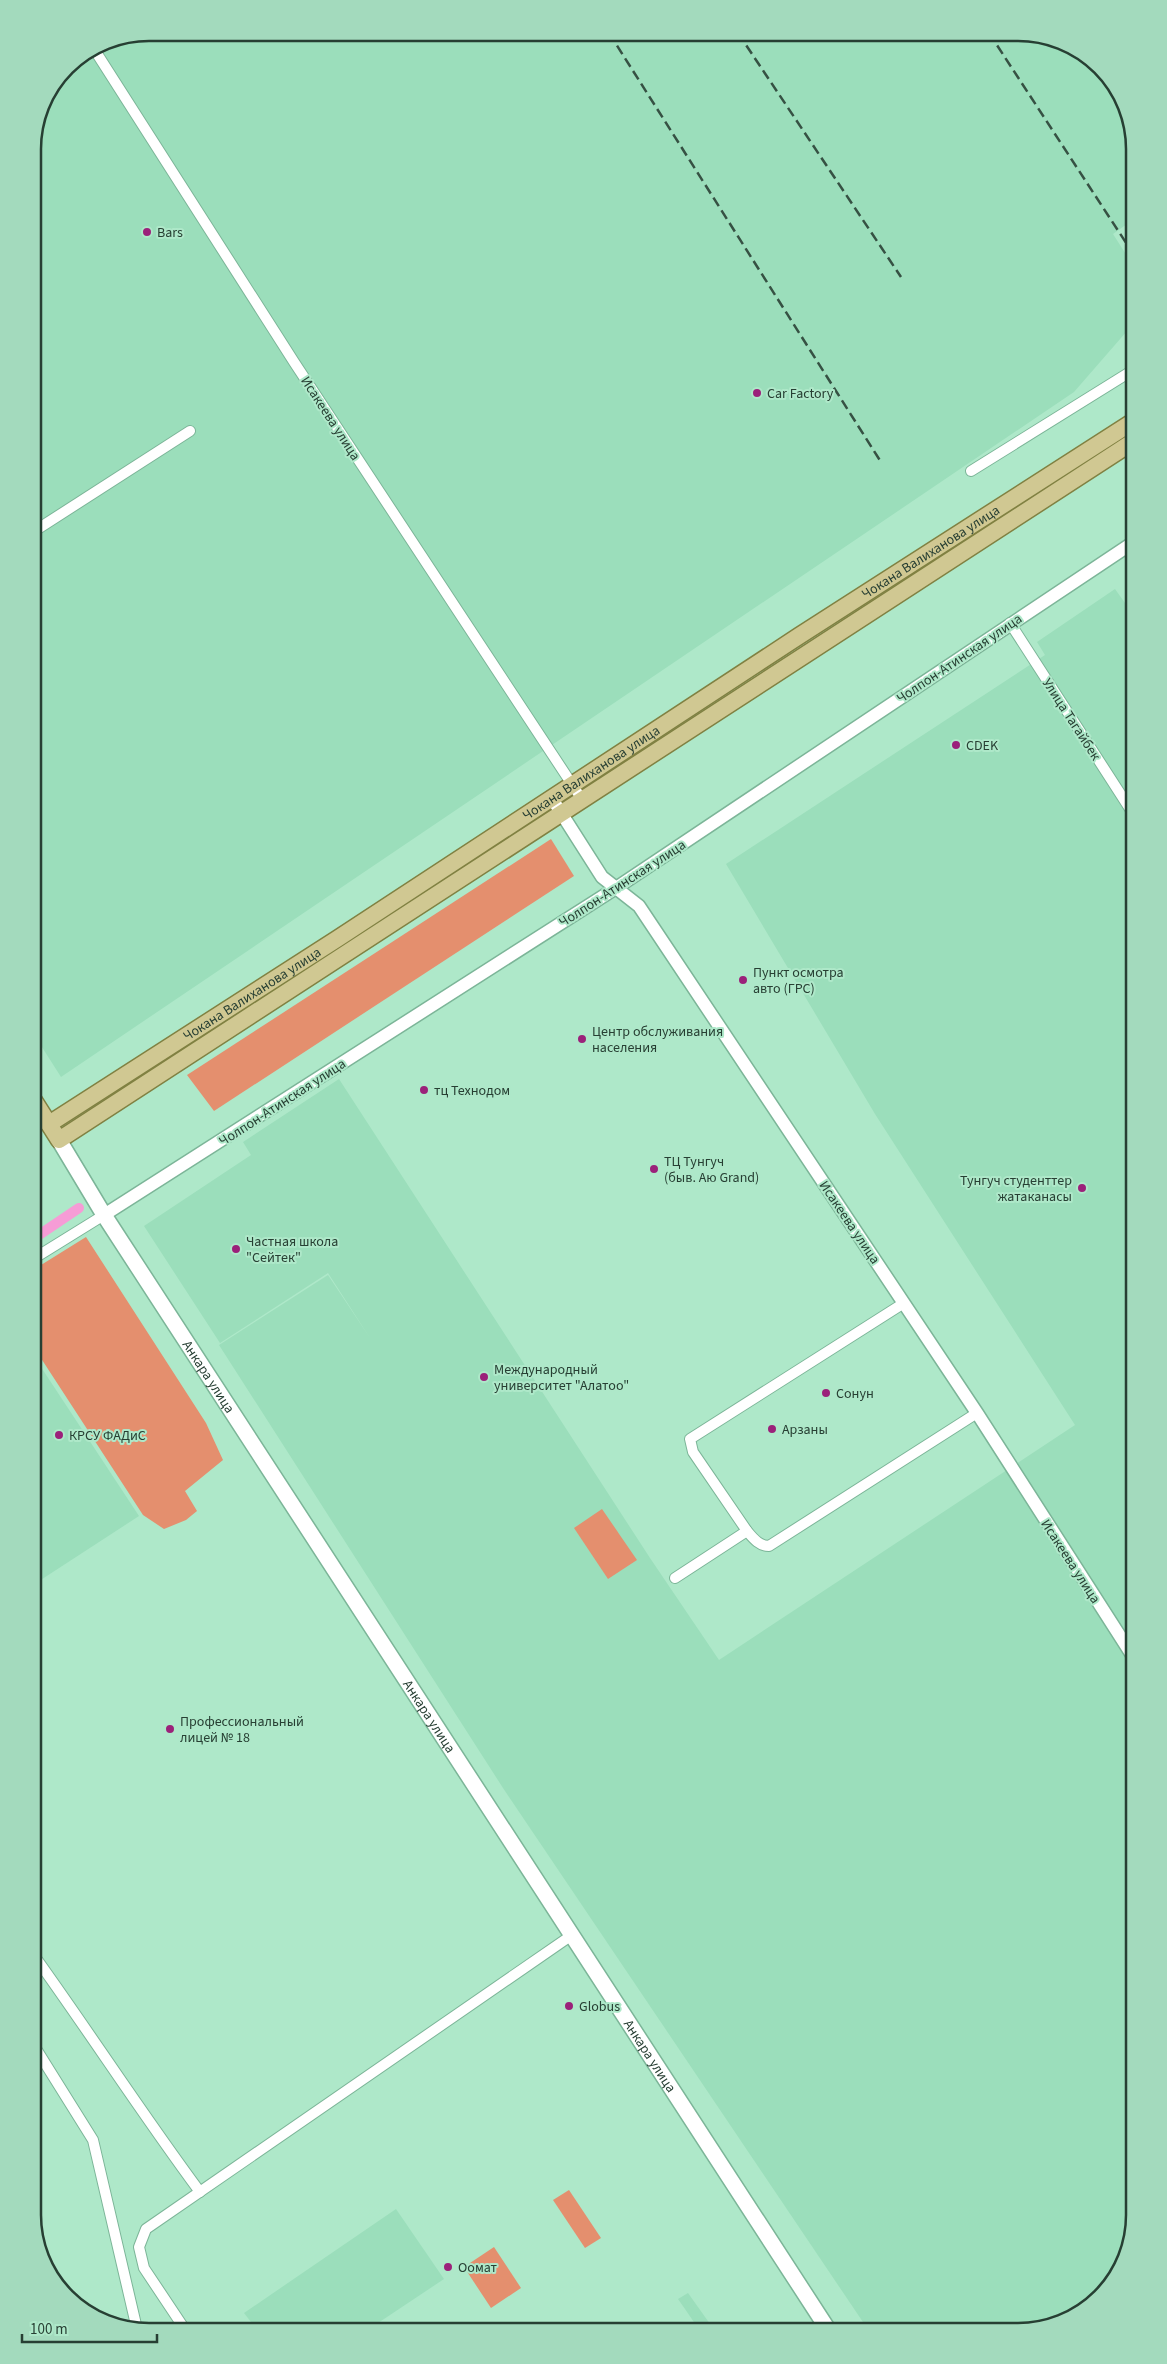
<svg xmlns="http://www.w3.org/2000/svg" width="1167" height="2364" viewBox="0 0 1167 2364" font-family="'Source Sans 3',sans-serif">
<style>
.built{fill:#9bdebb}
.green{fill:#e48f6e}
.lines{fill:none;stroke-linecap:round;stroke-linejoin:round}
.canal{stroke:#f69cd6;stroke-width:10}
.minor-casing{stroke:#7cb598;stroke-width:12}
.tertiary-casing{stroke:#7cb598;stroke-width:15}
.secondary-casing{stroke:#7cb598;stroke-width:18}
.primary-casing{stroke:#808142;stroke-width:19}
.minor{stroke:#fff;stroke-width:10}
.tertiary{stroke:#fff;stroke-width:12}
.secondary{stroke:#fff;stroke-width:15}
.primary{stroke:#d0c892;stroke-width:16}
.rail{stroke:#365143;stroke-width:2.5;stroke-dasharray:10 5;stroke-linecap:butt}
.poi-dot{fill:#9b217a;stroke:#aee8c9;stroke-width:2}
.labels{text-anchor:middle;stroke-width:4;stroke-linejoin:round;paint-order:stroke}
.poi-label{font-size:14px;fill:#273f33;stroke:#aee8c9;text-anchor:start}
.street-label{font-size:14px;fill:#273f33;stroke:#aee8c9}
.rim{fill:none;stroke:#273f33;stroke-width:2.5}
</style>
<rect width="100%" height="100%" fill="#aee8c9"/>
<g class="built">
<polygon points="150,33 1025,33 1088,57 1126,105 1134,150 1134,219 1113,234 1134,267 1134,323 1074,392 61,1077 33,1033 33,142 42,105 67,67 105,41"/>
<polygon points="1115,589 1125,603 1134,596 1134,2215 1115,2280 1062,2323 1017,2331 869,2331 503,1788 219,1345 328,1275 370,1338 328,1273 220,1343 144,1226 251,1155 243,1142 339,1079 650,1558 719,1660 1075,1425 875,1114 726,864 1045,655 1037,642"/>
<polygon points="33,1355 139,1516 33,1585"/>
<polygon points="396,2209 444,2279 366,2331 258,2331 244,2313"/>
<polygon points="688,2293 715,2331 700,2331 685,2309 678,2299"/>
</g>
<g class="green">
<polygon points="551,839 574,876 214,1111 187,1075"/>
<polygon points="86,1237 206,1423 223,1460 185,1491 197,1511 186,1520 164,1529 143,1515 33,1346 33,1270"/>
<polygon points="602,1509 637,1560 608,1579 574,1528"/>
<polygon points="569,2190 601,2238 585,2248 553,2200"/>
<polygon points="494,2247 521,2288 491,2308 464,2267"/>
</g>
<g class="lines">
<polyline class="canal" points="33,1239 79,1208"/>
<g class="minor-casing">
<g id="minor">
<polyline points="94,49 294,362 583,801"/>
<polyline points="971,471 1130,372 1134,367"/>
<polyline points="33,532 190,431"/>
<polyline points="1010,623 1134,815"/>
<polyline points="33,1259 104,1215"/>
<path d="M904,1303L690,1439L693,1452L747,1531C753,1538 759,1546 769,1546L977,1413"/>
<polyline points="675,1578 747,1531"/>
<path d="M33,1954C90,2033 142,2114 200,2192"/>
<polyline points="33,2044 93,2140 137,2329"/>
<polyline points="186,2331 144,2268 139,2247 146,2229 572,1935"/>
</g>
</g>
<g class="tertiary-casing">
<g id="tertiary">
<polyline points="551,797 602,877 639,906 977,1413 1134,1658"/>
<polyline points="104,1215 616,888 1134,542"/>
</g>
</g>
<g class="secondary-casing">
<g id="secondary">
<path id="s1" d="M59,1140L104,1215L829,2331"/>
</g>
</g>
<g class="primary-casing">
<g id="primary">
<polyline points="33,1099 59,1140 1134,441"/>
<path id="s2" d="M49,1124L337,939L799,636L1134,421"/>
</g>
</g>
<use href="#minor" class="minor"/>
<use href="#tertiary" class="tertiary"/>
<use href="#secondary" class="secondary"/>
<use href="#primary" class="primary"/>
<g class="rail">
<polyline points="609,33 881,462"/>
<polyline points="738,33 901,277"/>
<polyline points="989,33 1134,255"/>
</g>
</g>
<g class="poi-dot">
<circle cx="147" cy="232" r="5"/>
<circle cx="757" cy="393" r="5"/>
<circle cx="956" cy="745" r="5"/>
<circle cx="743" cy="980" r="5"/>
<circle cx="582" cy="1039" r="5"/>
<circle cx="424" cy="1090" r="5"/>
<circle cx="654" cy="1169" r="5"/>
<circle cx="1082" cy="1188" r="5"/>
<circle cx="236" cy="1249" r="5"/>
<circle cx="484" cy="1377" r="5"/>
<circle cx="826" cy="1393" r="5"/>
<circle cx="772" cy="1429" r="5"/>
<circle cx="59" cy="1435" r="5"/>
<circle cx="170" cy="1729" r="5"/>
<circle cx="569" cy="2006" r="5"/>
<circle cx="448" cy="2267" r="5"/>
</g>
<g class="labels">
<g class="poi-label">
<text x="157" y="237">Bars</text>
<text x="767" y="398">Car Factory</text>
<text x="966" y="750">CDEK</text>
<text x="753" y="977">Пункт осмотра<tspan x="753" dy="16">авто (ГРС)</tspan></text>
<text x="592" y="1036">Центр обслуживания<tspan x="592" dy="16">населения</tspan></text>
<text x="434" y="1095">тц Технодом</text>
<text x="664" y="1166">ТЦ Тунгуч<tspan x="664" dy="16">(быв. Аю Grand)</tspan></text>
<text x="1072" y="1185" text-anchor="end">Тунгуч студенттер<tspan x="1072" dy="16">жатаканасы</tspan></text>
<text x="246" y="1246">Частная школа<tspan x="246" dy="16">"Сейтек"</tspan></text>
<text x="494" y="1374">Международный<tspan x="494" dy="16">университет "Алатоо"</tspan></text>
<text x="836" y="1398">Сонун</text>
<text x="782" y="1434">Арзаны</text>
<text x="69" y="1440">КРСУ ФАДиС</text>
<text x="180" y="1726">Профессиональный<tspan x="180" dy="16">лицей № 18</tspan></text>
<text x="579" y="2011">Globus</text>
<text x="458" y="2272">Оомат</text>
</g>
<g class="street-label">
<text transform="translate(331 418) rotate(57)" y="5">Исакеева улица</text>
<text dy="5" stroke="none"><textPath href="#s2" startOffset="1051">Чокана Валиханова улица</textPath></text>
<text transform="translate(959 658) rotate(-34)" y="5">Чолпон-Атинская улица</text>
<text transform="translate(1072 719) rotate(57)" y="5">Улица Тагайбек</text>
<text dy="5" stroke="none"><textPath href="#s2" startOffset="646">Чокана Валиханова улица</textPath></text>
<text transform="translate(622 883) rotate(-33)" y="5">Чолпон-Атинская улица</text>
<text dy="5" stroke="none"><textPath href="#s2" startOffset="241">Чокана Валиханова улица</textPath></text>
<text transform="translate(282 1102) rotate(-33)" y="5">Чолпон-Атинская улица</text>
<text transform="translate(850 1222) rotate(56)" y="5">Исакеева улица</text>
<text dy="5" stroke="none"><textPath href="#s1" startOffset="280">Анкара улица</textPath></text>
<text transform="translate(1071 1561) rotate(57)" y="5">Исакеева улица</text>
<text dy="5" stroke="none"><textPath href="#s1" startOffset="685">Анкара улица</textPath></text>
<text dy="5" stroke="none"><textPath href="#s1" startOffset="1090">Анкара улица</textPath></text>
</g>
</g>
<path d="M0 0H1167V2364H0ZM149 41H1018A108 108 0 0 1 1126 149V2215A108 108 0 0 1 1018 2323H149A108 108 0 0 1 41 2215V149A108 108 0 0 1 149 41Z" fill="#a3dabd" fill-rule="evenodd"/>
<path class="rim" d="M149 41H1018A108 108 0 0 1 1126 149V2215A108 108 0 0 1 1018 2323H149A108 108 0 0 1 41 2215V149A108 108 0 0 1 149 41Z"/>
<path d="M22 2334v8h135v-8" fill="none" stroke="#273f33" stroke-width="2.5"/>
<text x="30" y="2334" font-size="15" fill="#273f33" stroke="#aee8c9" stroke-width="4" paint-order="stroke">100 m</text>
</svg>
